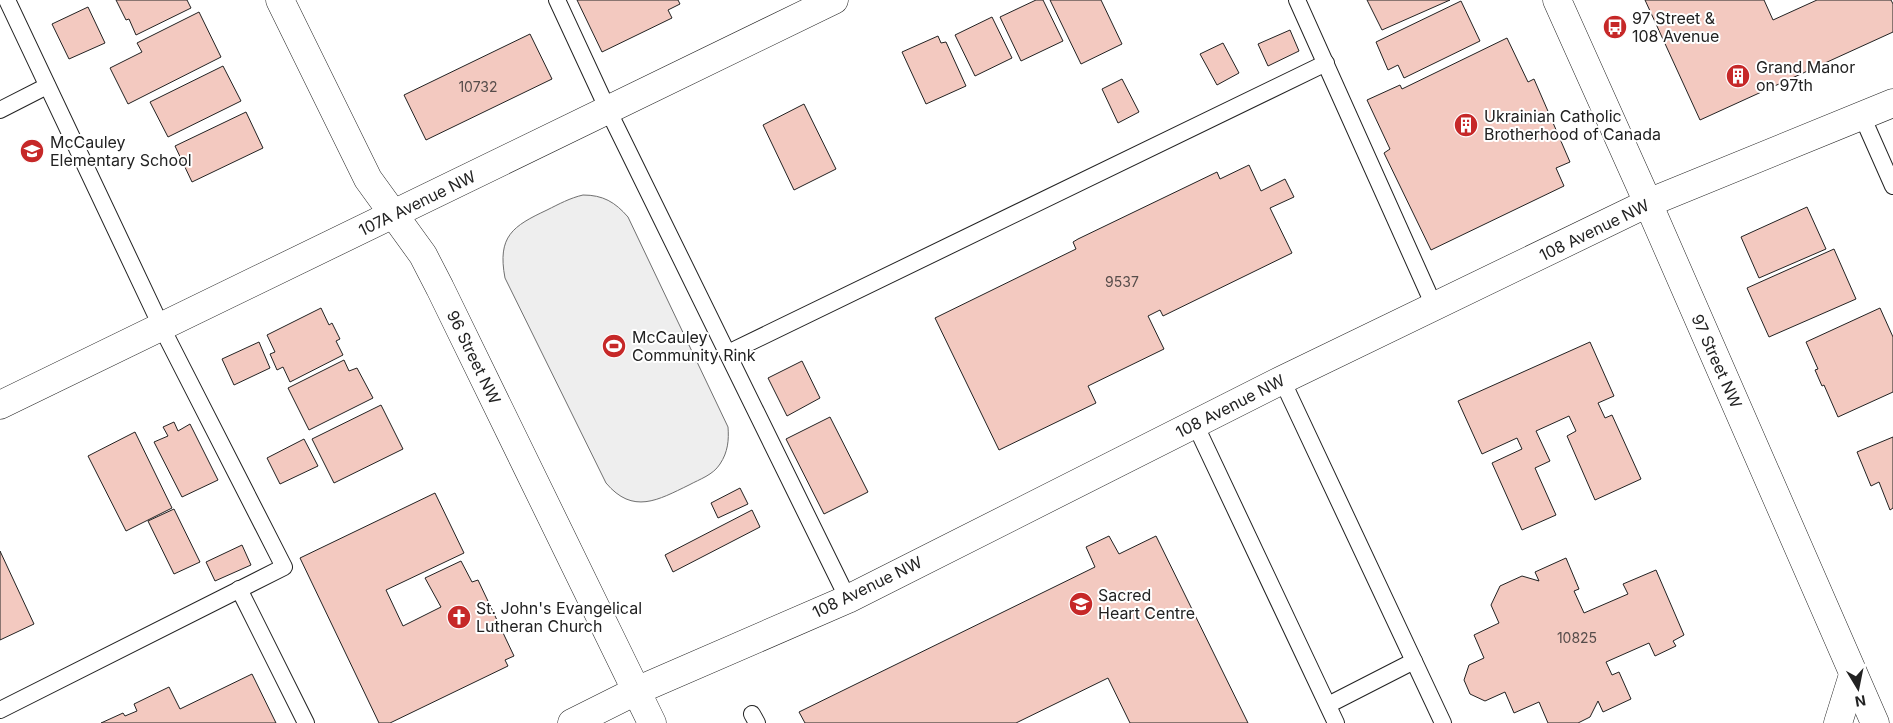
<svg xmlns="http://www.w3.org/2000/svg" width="1893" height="723" viewBox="0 0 1893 723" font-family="Inter,sans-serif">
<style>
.green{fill:#eee;stroke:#6f6f6f}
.building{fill:#f3c9c0;stroke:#222}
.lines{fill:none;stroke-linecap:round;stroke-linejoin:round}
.service-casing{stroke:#222;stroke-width:18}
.minor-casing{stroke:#222;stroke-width:29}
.tertiary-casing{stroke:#222;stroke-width:29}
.secondary-casing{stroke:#222;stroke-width:29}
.service{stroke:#fff;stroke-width:16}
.minor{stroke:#fff;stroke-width:28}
.tertiary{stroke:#fff;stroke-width:28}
.secondary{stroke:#fff;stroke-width:28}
.labels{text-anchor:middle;stroke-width:4;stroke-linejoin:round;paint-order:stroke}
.number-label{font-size:14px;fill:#564c4a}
.poi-label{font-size:16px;fill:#222;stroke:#fff;text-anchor:start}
.street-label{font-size:16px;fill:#222;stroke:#fff}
</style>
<rect width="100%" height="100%" fill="#fff"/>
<path class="green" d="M583,195C603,195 615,202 628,217L728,427C729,440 728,452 720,464C713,475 700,479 689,485C658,500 633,515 606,483L505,278C497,236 513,226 547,210C559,204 570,198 583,195Z"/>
<g class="building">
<polygon points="116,0 187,0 191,8 136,35 129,19 126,20"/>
<polygon points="577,0 678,0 680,4 668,10 672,18 602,52"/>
<polygon points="1036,0 1043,0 1063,41 1021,61 1000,17"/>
<polygon points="1050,0 1101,0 1122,44 1081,64"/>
<polygon points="1367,0 1450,0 1382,30"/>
<polygon points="1645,0 1764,0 1773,20 1817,0 1891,0 1893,4 1893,32 1700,120"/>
<polygon points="1461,1 1480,41 1404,78 1398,65 1388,70 1376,42"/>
<polygon points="88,7 105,43 69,59 52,24"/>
<polygon points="199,12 221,57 128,104 110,68 142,52 137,43"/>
<polygon points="992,17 1012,58 975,76 955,35"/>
<polygon points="1290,30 1299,51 1268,66 1258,44"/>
<polygon points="530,34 552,79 426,140 404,95"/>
<polygon points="938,36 941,43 946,42 966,86 926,104 902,52"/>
<polygon points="1507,38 1528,82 1534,79 1570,162 1556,168 1564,186 1431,250 1384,153 1390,149 1367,100 1400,85 1402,89"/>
<polygon points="1223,43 1239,73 1217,85 1200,54"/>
<polygon points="223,66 241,101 168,137 150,102"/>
<polygon points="1122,79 1139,112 1118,123 1102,89"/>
<polygon points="804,104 836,169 794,190 763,125"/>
<polygon points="246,112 263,148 192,182 175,146"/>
<polygon points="1249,165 1261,191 1285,179 1294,197 1270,208 1292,253 1163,316 1160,310 1148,316 1164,349 1088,386 1096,403 999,450 935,318 1076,249 1073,242 1078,239 1217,172 1220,179"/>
<polygon points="1807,207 1826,249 1759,278 1741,237"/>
<polygon points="1834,249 1856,299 1769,337 1747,288"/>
<polygon points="321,308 329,325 332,323 340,339 336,341 343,355 290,382 283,367 277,370 270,354 275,352 267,335"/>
<polygon points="1880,308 1893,337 1893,392 1838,417 1824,385 1822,386 1815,370 1818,369 1806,342"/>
<polygon points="259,342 270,368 234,385 222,359"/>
<polygon points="1590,342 1614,396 1598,403 1605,418 1612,415 1641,479 1595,500 1567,436 1576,431 1569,416 1536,431 1550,461 1535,468 1556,515 1522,530 1492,463 1522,449 1517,438 1482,454 1458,401"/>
<polygon points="344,360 349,371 357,368 373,398 309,430 288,388"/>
<polygon points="802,361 820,398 787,416 768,378"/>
<polygon points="381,405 403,449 334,483 312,439"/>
<polygon points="830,417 868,492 824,514 786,439"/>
<polygon points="174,422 178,431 190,424 218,480 182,497 154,442 168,436 163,427"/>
<polygon points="135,432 172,508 126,531 88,456"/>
<polygon points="1893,437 1893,508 1890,510 1879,482 1871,486 1857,452"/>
<polygon points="304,439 318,466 280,484 267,458"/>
<polygon points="740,488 748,504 718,518 711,503"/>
<polygon points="435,493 464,553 386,590 403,626 441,607 425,578 461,561 472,582 478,580 514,656 505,660 508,666 390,723 379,723 300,558"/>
<polygon points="174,509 200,562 174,574 148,521"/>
<polygon points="752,510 760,527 673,572 665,555"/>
<polygon points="1109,536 1119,554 1156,536 1248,723 1130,723 1108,678 1016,723 805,723 799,712 1095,567 1086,547"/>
<polygon points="242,545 251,565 215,581 206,562"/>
<polygon points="0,551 34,624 0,640"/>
<polygon points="1566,558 1579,589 1574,591 1584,613 1628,594 1623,584 1656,570 1684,635 1673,641 1676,646 1655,656 1649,643 1606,662 1612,675 1619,672 1631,699 1603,712 1598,701 1590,717 1578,723 1548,723 1539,702 1514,713 1505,692 1485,701 1470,694 1464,680 1469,665 1484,658 1474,635 1499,623 1491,605 1500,586 1522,576 1539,581 1535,572"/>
<polygon points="252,674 276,723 101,723 123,713 125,716 137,711 134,704 169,687 180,709"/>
</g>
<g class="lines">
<g class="service-casing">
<g id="service">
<polyline points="557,0 608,110 848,599"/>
<polyline points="1297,0 1435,308"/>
<polyline points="0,110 47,86"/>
<polyline points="1862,116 1893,186"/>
<polyline points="728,353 1326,63"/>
<polyline points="1282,380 1443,723"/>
<polyline points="1195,424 1336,723"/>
<polyline points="239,589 306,723"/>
<polyline points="1328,705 1414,661"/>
<polyline points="0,710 284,567 162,328 7,0"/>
<polyline points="752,714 757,723"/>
</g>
</g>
<g class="minor-casing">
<polyline id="minor" points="572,723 636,691 848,599 1282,380 1648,203 1893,103"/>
</g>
<g class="tertiary-casing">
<polyline id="tertiary" points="280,0 368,179 423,255 440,288 652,723"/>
</g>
<g class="secondary-casing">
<g id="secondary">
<polyline points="1557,0 1648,203 1875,723"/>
<polyline points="0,405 834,0"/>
<polyline points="1838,723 1853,675"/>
</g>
</g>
<use href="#service" class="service"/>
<use href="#minor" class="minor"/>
<use href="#tertiary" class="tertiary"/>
<use href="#secondary" class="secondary"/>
</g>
<defs>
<g id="bus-disc" transform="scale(1.25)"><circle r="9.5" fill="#c62828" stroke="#fff"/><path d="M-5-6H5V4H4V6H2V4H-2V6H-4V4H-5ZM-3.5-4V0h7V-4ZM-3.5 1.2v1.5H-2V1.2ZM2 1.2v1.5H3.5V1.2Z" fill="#fff"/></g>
<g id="building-disc" transform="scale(1.25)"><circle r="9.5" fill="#c62828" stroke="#fff"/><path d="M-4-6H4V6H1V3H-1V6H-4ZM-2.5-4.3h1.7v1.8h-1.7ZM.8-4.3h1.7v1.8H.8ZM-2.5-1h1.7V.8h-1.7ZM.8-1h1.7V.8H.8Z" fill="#fff"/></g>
<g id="school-disc" transform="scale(1.25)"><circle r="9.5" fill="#c62828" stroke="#fff"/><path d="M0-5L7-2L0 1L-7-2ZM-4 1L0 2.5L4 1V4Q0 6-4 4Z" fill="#fff"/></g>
<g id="stadium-disc" transform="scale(1.25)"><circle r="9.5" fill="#c62828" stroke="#fff"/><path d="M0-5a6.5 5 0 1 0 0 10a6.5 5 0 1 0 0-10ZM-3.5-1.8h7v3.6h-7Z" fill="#fff"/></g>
<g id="church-disc" transform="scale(1.25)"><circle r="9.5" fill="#c62828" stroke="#fff"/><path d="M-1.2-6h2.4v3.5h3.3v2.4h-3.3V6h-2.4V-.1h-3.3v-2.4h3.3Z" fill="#fff"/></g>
</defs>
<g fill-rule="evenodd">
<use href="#bus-disc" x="1615" y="27"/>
<use href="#building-disc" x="1738" y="76"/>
<use href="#building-disc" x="1466" y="125"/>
<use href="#school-disc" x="32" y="151"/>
<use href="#stadium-disc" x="614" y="346"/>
<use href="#school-disc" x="1081" y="604"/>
<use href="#church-disc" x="459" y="617"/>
</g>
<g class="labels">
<g class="number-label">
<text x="478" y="92">10732</text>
<text x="1122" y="287">9537</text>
<text x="1577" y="643">10825</text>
</g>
<g class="poi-label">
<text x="1632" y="24">97 Street &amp;<tspan x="1632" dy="18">108 Avenue</tspan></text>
<text x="1756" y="73">Grand Manor<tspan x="1756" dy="18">on 97th</tspan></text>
<text x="1484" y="122">Ukrainian Catholic<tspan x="1484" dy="18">Brotherhood of Canada</tspan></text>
<text x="50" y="148">McCauley<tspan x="50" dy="18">Elementary School</tspan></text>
<text x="632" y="343">McCauley<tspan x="632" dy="18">Community Rink</tspan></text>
<text x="1098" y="601">Sacred<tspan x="1098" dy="18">Heart Centre</tspan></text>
<text x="476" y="614">St. John's Evangelical<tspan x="476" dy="18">Lutheran Church</tspan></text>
</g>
<g class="street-label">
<text transform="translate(417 203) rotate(-26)" y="6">107A Avenue NW</text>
<text transform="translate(1594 230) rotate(-26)" y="6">108 Avenue NW</text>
<text transform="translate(474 357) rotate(64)" y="6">96 Street NW</text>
<text transform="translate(1717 361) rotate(66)" y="6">97 Street NW</text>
<text transform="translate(1230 406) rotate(-27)" y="6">108 Avenue NW</text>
<text transform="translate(867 587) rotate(-26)" y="6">108 Avenue NW</text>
</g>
</g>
<g transform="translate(1858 688) rotate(170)" stroke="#ffffff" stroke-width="4" paint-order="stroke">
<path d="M0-4L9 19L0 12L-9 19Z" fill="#222222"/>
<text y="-8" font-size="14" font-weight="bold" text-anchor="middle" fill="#222222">N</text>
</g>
</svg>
